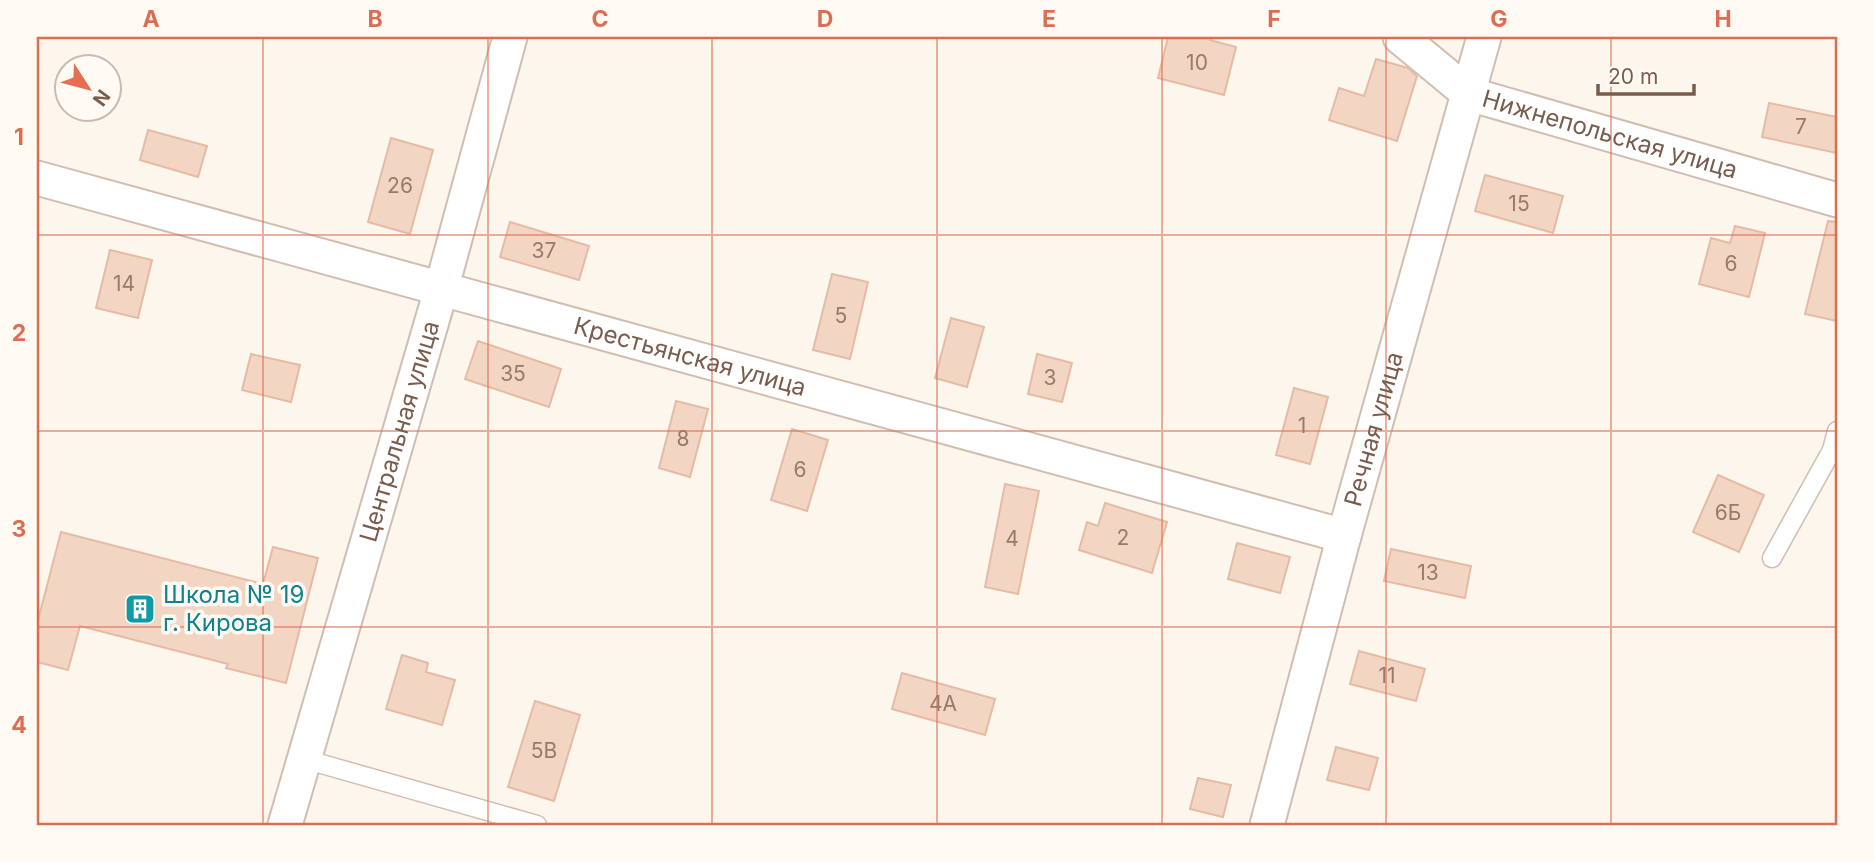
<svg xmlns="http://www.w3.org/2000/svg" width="1874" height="862" viewBox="0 0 1874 862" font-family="Inter,sans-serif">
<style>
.building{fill:#f3d5c3;stroke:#e6bba3;stroke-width:2}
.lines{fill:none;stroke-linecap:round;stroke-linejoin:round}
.lane-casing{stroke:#d1beb0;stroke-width:21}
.street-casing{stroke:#d1beb0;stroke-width:37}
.lane{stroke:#fff;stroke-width:18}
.street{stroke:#fff;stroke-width:33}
.grid{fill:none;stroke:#dc6d51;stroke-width:2;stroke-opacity:0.55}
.labels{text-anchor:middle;stroke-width:7;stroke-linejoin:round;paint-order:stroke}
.number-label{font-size:21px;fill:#987a6a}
.street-label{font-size:24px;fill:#7a5c4d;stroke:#fffaf3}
.culture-label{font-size:24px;fill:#0d838f;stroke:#fffaf3;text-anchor:start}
.neatline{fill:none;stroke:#dc6d51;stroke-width:2.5}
.grid-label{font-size:23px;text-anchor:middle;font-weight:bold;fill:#dc6d51}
</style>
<rect width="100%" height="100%" fill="#fdf6ec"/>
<g class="building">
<polygon points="1168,37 1211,37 1210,40 1236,47 1224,95 1158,78"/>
<polygon points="1376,59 1408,68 1417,76 1397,141 1329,120 1339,88 1364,96"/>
<polygon points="1769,103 1837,117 1837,153 1762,137"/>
<polygon points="148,130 207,146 198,177 140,160"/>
<polygon points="391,138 433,150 410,234 368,222"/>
<polygon points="1485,175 1563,196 1553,233 1475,211"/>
<polygon points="1828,221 1837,222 1837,321 1805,314"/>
<polygon points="510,222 589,246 579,280 500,257"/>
<polygon points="1735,226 1765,233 1749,297 1699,284 1711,238 1730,243"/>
<polygon points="110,250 152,260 138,318 96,308"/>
<polygon points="832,274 868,282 850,359 813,350"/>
<polygon points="951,318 984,327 967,387 935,378"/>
<polygon points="478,341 561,369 549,407 465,379"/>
<polygon points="251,354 300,365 291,402 242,390"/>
<polygon points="1037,354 1072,363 1062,402 1028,394"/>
<polygon points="1294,388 1328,397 1310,464 1276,455"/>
<polygon points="676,401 708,409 690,477 659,468"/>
<polygon points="792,429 828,440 807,511 771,500"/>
<polygon points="1718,475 1764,495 1739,552 1693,532"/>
<polygon points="1005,484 1039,491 1018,594 985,587"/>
<polygon points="1105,503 1167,522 1152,573 1079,550 1087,522 1098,526"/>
<polygon points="61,532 263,584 273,547 318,558 286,683 226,668 228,664 80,626 68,670 37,662 37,624"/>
<polygon points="1237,543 1290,557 1280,593 1228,579"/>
<polygon points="1391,549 1471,566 1465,598 1384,581"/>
<polygon points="1359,651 1425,669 1416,701 1350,684"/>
<polygon points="402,655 428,663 426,672 455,680 442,725 386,709"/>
<polygon points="902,673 995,699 985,735 892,709"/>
<polygon points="535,701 580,715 554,801 508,787"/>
<polygon points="1336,747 1378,758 1369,790 1327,780"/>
<polygon points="1198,778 1231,785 1223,817 1190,809"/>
</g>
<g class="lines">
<g class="lane-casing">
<g id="lane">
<polyline points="1772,558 1832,450 1837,431"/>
<polyline points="304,759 537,825"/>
</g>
</g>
<g class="street-casing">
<g id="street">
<path id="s1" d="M1400,37L1469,94L1837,200"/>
<path id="s2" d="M37,178L1344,536"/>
<path id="s3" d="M285,825L441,290L510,37"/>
<path id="s4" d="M1267,825L1344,536L1484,37"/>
</g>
</g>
<use href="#lane" class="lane"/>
<use href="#street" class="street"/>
</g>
<path class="grid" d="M263,37V825M488,37V825M712,37V825M937,37V825M1162,37V825M1386,37V825M1611,37V825M37,235H1837M37,431H1837M37,627H1837"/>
<defs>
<g id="building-square" transform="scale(1.575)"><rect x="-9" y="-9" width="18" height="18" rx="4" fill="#0f9aa8" stroke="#fffaf3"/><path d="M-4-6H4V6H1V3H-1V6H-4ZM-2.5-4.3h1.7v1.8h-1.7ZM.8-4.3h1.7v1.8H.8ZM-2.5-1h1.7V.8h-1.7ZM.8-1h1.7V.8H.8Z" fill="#fff"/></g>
</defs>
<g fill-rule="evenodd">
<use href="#building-square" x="140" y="609"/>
</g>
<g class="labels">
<g class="number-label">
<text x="1197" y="70">10</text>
<text x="1801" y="134">7</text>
<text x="400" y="193">26</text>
<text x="1519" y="211">15</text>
<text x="544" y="258">37</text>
<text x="1731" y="271">6</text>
<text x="124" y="291">14</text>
<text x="841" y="323">5</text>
<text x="513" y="381">35</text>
<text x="1050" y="385">3</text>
<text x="1302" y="433">1</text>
<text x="683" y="446">8</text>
<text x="800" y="477">6</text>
<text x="1728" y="520">6Б</text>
<text x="1123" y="545">2</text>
<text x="1012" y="546">4</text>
<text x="1428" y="580">13</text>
<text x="1387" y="683">11</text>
<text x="943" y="711">4А</text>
<text x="544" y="758">5В</text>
</g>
<g class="street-label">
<text dy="8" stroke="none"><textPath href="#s1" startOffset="236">Нижнепольская улица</textPath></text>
<text dy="8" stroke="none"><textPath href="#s2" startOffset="677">Крестьянская улица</textPath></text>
<text dy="8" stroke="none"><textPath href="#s3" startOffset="410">Центральная улица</textPath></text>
<text dy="8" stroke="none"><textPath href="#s4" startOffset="410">Речная улица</textPath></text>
</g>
<g class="culture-label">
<text x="163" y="603">Школа № 19<tspan x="163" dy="28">г. Кирова</tspan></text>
</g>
</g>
<rect width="1874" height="862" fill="none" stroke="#fffaf3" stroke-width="77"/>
<g transform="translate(88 88) rotate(126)"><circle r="33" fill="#fffaf3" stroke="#cabbb1" stroke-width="2"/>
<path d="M0-5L12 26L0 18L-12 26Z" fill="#e76f51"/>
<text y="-10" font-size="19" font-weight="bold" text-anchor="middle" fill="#7a5c4d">N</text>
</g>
<path d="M1598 84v10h96v-10" fill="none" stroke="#7a5c4d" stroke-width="3.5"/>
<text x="1608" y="84" font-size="21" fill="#7a5c4d" stroke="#fffaf3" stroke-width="5" paint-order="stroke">20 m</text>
<rect x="38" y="38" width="1798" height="786" class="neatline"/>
<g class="grid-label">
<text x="151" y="27">A</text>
<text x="375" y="27">B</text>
<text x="600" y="27">C</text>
<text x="825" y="27">D</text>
<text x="1049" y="27">E</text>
<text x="1274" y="27">F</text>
<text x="1499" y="27">G</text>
<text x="1723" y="27">H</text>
<text x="19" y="145">1</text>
<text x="19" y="341">2</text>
<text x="19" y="537">3</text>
<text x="19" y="733">4</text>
</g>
</svg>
